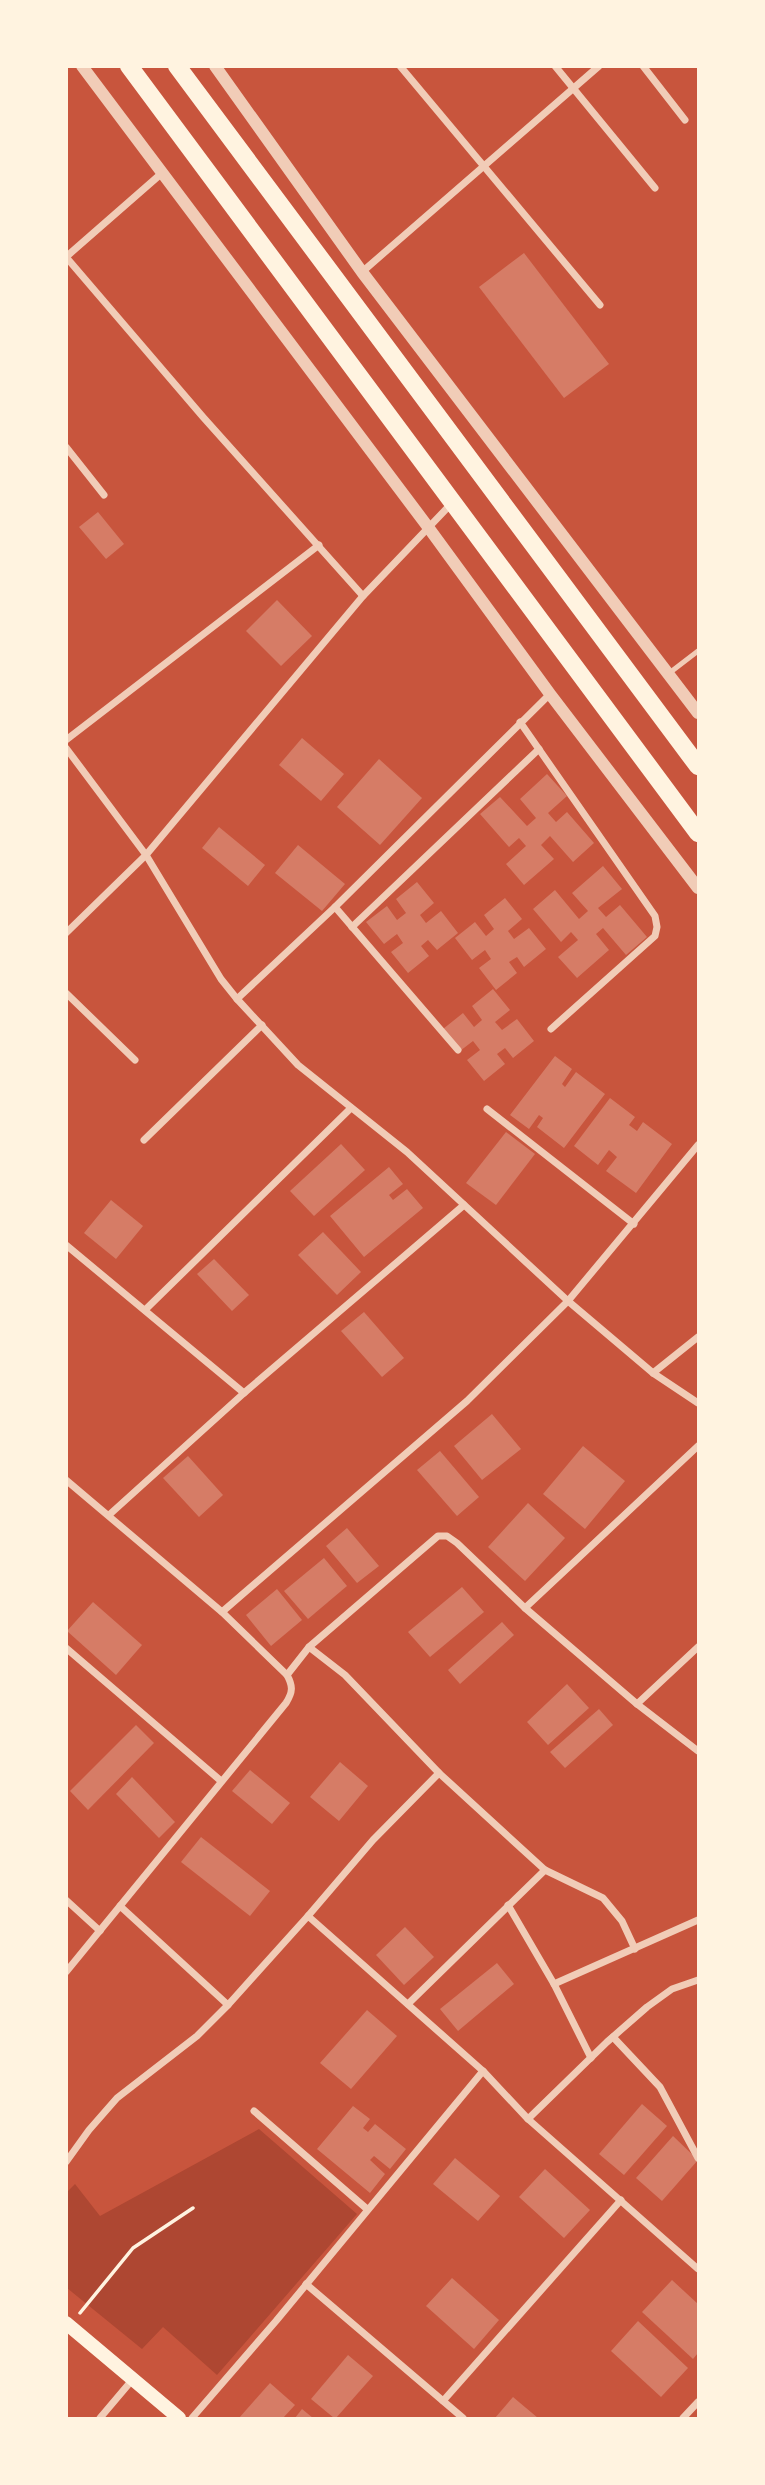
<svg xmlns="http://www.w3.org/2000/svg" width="765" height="2485" viewBox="0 0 765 2485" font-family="'Exo 2',sans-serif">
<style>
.green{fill:#ae4732}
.building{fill:#d67c66}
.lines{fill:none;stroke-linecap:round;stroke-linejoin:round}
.path{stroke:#fff3e0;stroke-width:3.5}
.service{stroke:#f1ccb7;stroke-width:5}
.minor{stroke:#f1ccb7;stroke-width:7}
.tertiary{stroke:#f1ccb7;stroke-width:12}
.secondary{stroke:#fff3e0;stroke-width:14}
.primary{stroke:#fff3e0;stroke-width:18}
</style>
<rect width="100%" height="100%" fill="#c8553d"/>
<polygon class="green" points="259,2129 357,2214 217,2375 163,2327 142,2349 67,2288 66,2193 75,2184 100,2216"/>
<g class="building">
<polygon points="524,253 609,364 564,398 479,287"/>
<polygon points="98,512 124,544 106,559 79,527"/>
<polygon points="277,600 312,636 281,666 246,631"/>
<polygon points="302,738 344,774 321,801 279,765"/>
<polygon points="379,759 422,798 380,845 337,807"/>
<polygon points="547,774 567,796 548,813 556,822 567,812 594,843 573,862 550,836 541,845 554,859 524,885 506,864 526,846 519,838 509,847 480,814 500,797 527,826 536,818 520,799"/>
<polygon points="219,827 265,865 248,886 202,848"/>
<polygon points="298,845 345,884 322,911 275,873"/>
<polygon points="603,866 622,889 598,908 606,917 620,905 647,937 626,955 603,928 596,934 609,950 577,978 558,957 578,940 571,932 561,942 533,909 555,890 579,919 588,911 572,893"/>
<polygon points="417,882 434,903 420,915 426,923 441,911 458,933 437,950 428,940 421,946 429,956 408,973 391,952 403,943 397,934 384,944 366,922 387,906 397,920 406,913 396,899"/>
<polygon points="505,898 522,919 508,931 514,939 529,928 546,949 524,967 517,957 509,962 517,973 496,990 479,968 491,959 485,950 472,960 455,938 475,922 486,936 494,929 484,915"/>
<polygon points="493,989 510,1010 495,1022 502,1030 517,1019 534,1041 513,1058 505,1048 497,1054 505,1064 484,1081 467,1060 480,1050 473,1041 460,1051 443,1029 463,1013 474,1027 482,1020 472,1006"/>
<polygon points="555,1056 572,1069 562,1084 565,1087 576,1072 605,1094 564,1148 537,1127 543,1118 539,1115 529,1129 510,1115"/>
<polygon points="610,1098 635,1117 629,1125 637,1131 643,1122 672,1144 636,1193 606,1171 617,1157 609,1150 598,1165 574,1146"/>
<polygon points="506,1132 535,1154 496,1205 466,1183"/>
<polygon points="341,1144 365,1170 314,1216 290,1191"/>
<polygon points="389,1167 403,1184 389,1195 393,1200 407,1189 423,1208 364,1257 330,1216"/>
<polygon points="111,1200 143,1226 116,1259 84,1233"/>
<polygon points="323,1232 361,1272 337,1295 298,1255"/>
<polygon points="214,1259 249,1295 232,1311 197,1274"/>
<polygon points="364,1312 404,1358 382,1377 341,1331"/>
<polygon points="492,1414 521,1449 482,1480 454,1446"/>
<polygon points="583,1446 625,1481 585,1529 543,1494"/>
<polygon points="440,1451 479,1497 457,1516 417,1470"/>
<polygon points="188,1456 223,1495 199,1517 163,1478"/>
<polygon points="528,1503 565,1538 525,1581 488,1547"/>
<polygon points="347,1528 379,1566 357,1583 326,1546"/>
<polygon points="324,1558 347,1586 308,1619 284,1591"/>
<polygon points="462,1587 484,1612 430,1657 408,1632"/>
<polygon points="277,1589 302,1620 271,1646 246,1615"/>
<polygon points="93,1602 142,1645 116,1675 67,1631"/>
<polygon points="502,1622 514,1635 460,1684 448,1670"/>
<polygon points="567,1684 589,1708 548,1745 527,1722"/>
<polygon points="599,1709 613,1725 565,1768 550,1752"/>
<polygon points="136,1725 154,1743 88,1810 70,1791"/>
<polygon points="340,1762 368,1786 339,1821 310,1797"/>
<polygon points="250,1770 290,1803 272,1824 232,1791"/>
<polygon points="132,1777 175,1822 159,1838 116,1794"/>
<polygon points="201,1837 270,1891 250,1916 181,1862"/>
<polygon points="405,1927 434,1957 404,1985 376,1955"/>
<polygon points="497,1963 514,1984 458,2031 440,2009"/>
<polygon points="367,2010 397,2036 351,2089 320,2063"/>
<polygon points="642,2104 667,2126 624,2175 599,2154"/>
<polygon points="353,2106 370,2119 363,2128 368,2132 375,2124 406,2149 390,2169 374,2156 370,2160 385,2174 370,2193 317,2149"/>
<polygon points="673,2136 698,2160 662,2201 636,2178"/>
<polygon points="455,2158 500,2196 478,2221 433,2184"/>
<polygon points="545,2169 590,2210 564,2238 519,2197"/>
<polygon points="452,2278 499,2320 474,2349 426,2306"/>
<polygon points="672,2280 698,2304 698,2353 693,2359 642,2312"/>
<polygon points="638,2321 688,2368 661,2397 611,2351"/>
<polygon points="348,2355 373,2376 336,2418 334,2418 311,2399"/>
<polygon points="270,2383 295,2405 283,2418 239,2418"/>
<polygon points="513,2397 538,2418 495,2418"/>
<polygon points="302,2409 313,2418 295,2418"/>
</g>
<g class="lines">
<polyline class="path" points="80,2313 133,2248 193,2208"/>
<polyline class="service" points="668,674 698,651"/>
<g class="minor">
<polyline points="400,66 600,305"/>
<polyline points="555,66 655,188"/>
<polyline points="643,66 685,120"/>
<polyline points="66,257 203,417 363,596"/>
<polyline points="66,257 162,173"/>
<polyline points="362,272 599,66"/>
<polyline points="66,447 104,495"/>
<polyline points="520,722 655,916 657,927 655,936 551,1029"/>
<polyline points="66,740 319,545"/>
<polyline points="66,748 146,855 221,979 237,999 298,1065 407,1152 568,1301 653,1373 698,1403"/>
<polyline points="352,927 539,749"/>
<polyline points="66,933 146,855 363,596 451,504"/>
<polyline points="66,993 135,1060"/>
<polyline points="237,999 335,907"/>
<polyline points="458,1050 335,907 550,694"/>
<polyline points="487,1109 634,1224"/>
<polyline points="144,1140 262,1025"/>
<polyline points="66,1245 244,1393 464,1205"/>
<polyline points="145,1310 351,1108"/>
<polyline points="653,1373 698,1337"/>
<polyline points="698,1446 525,1608 637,1704 698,1751"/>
<path d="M66,1480L222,1612L287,1675C293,1686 293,1692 286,1703L120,1906"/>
<polyline points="109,1515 244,1393"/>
<polyline points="222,1612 467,1401 568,1301 698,1145"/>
<polyline points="309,1647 345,1675 439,1773 545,1870 603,1898 622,1921 635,1949"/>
<polyline points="66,1648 221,1781"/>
<polyline points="287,1675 309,1647 438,1536 447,1536 457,1543 525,1608"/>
<polyline points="637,1704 698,1647"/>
<polyline points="66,1900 100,1931"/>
<polyline points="508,1905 554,1984 591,2058"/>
<polyline points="308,1916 373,1840 439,1773"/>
<polyline points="66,1972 120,1906 228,2005 308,1916 483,2071 528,2119 698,2269"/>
<polyline points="554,1984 698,1920"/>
<polyline points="408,2004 545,1870"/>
<polyline points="613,2037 660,2087 698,2158"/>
<polyline points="254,2111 367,2209"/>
<polyline points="528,2119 607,2042 647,2007 672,1989 698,1980"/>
<polyline points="66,2162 89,2130 117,2098 197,2036 228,2005"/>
<polyline points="306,2284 463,2418"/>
<polyline points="443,2401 621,2200"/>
<polyline points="100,2418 133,2379"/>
<polyline points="192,2418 276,2321 483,2071"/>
<polyline points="683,2418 698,2402"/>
</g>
<g class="tertiary">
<polyline points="82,66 428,527 550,694 698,888"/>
<polyline points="215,66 362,272 698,713"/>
</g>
<polyline class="secondary" points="66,2323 179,2418"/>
<g class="primary">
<polyline points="129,66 698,833"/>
<polyline points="177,66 698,766"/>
</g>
</g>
<rect width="765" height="2485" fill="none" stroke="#fff3e0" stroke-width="136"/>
</svg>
